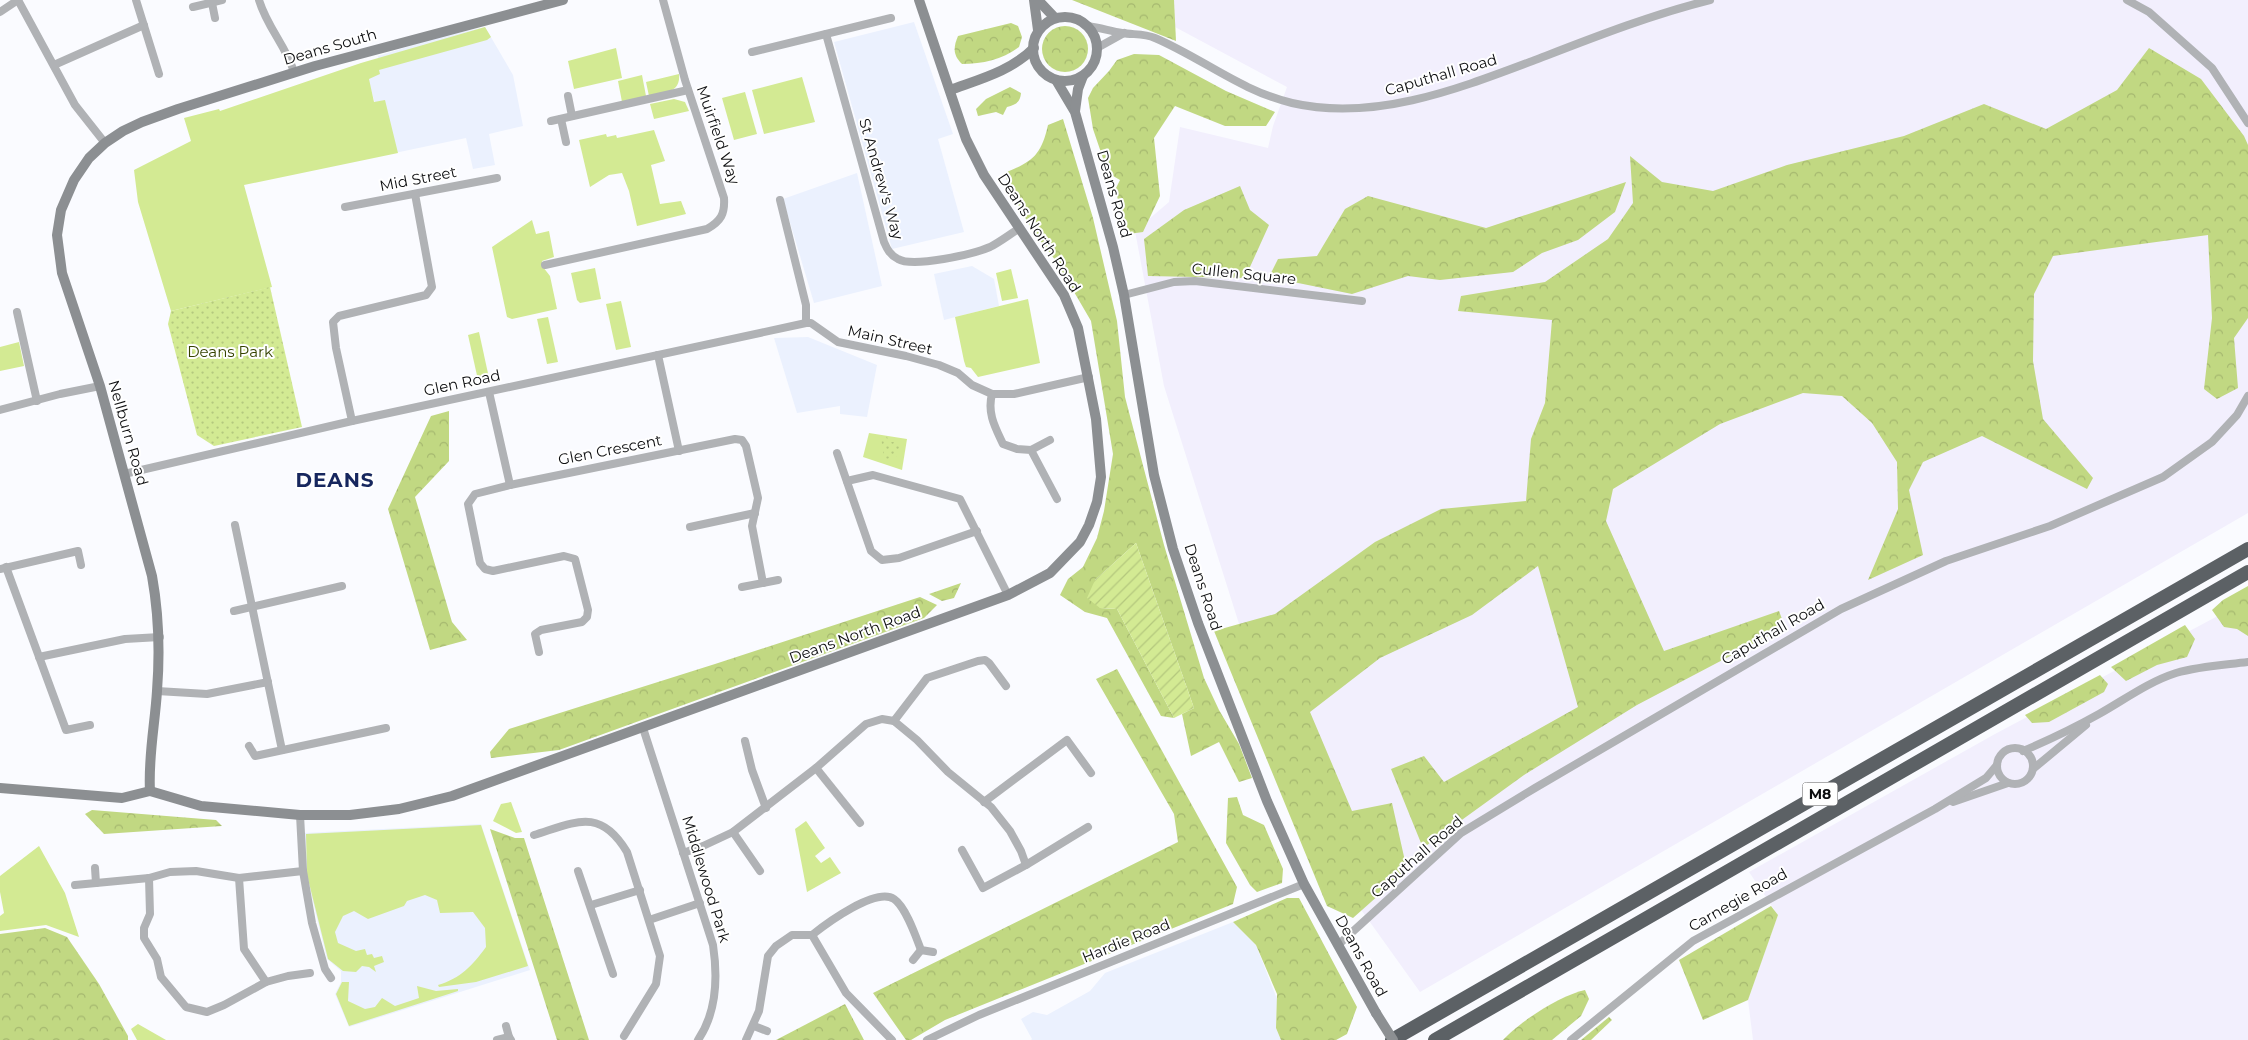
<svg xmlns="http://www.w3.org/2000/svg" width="2248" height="1040" viewBox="0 0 2248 1040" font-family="Montserrat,sans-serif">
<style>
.built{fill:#ebf1fe}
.industrial{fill:#f2effd}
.grass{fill:#d3ea93}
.forest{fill:url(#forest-crowns)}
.park{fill:url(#park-dots)}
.garden{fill:url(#garden-furrows)}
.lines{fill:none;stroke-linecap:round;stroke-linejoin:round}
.street{stroke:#b0b2b5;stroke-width:8}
.secondary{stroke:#8c8f92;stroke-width:10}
.highway{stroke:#5c6165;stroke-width:14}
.secondary-bridge{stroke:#8c8f92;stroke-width:10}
.labels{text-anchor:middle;stroke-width:4;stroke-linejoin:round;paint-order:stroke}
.shield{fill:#fff;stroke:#565658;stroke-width:1}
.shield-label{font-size:14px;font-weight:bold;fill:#0d0e10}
.street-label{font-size:15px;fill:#0d0e10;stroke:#fff}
.park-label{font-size:15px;fill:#364300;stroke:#fff}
.district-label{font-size:20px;font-weight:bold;letter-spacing:1px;fill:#17275e;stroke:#fff}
</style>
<defs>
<pattern id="forest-crowns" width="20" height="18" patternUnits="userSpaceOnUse" patternTransform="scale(1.25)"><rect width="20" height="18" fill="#c1d882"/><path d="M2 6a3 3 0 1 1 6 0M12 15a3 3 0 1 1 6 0" fill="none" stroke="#a5b86f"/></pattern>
<pattern id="park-dots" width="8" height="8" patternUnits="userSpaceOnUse" patternTransform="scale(1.25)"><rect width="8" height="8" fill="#d3ea93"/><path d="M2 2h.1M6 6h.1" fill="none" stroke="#b4c87e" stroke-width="1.8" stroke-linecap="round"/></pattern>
<pattern id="garden-furrows" width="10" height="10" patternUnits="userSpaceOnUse" patternTransform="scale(1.25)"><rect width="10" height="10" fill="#d3ea93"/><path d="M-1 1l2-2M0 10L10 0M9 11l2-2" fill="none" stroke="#b4c87e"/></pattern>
</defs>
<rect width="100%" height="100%" fill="#fafbff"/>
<g class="built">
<polygon points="914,22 953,134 938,139 964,232 892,249 834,42"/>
<polygon points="485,27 513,75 523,126 489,134 495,165 473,169 466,138 390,154 367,76 379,71 378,56 435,38"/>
<polygon points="857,173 882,286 814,303 783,199"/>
<polygon points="972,266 994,279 999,306 944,320 934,274"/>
<polygon points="808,337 877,365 867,417 840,414 840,406 797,413 774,338"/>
<polygon points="481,824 530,970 349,1027 335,994 341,982 341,971 327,959 306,874 304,833"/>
<polygon points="1233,922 1256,945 1277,999 1276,1028 1281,1040 1031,1040 1032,1039 1021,1019 1033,1012 1047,1015 1090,991 1105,973"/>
</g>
<g class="industrial">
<polygon points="1174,0 2248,0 2248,513 1420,992 1304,830 1164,386 1135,231 1169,202 1180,127 1268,148 1273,126 1287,87 1175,27"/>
<polygon points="2248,600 2248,1040 1753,1040 1748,1000 1778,915 1749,872 1995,734"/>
</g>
<g class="grass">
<polygon points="485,27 491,37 487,40 379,70 380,74 369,79 374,102 385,100 398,153 244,185 272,287 171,311 138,202 134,170 191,141 184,118 219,109 220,111 361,63"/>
<polygon points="616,48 622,78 574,89 568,61"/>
<path d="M679,74C681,93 664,93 649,96L646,82Z"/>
<polygon points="642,75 646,96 622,102 618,81"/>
<polygon points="802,77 815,122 764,134 752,90"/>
<polygon points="745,92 757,134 734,140 722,98"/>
<polygon points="674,99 685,102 689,111 654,119 650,104"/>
<polygon points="654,130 665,161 651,165 660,204 681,201 686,214 637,226 629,191 622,173 609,175 590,187 579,140 606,134 607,137 616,135 617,138"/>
<polygon points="532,220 536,234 549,231 554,257 542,261 543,267 550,276 557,309 512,319 507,317 492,247"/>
<polygon points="595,268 601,299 580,303 577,300 571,273"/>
<polygon points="1011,269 1018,298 1002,301 996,273"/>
<polygon points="1028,299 1040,363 978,377 971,368 966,367 964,361 955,317"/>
<polygon points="621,301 631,347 616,350 606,304"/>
<polygon points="548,317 558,362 547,364 537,319"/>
<polygon points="479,332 489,378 478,380 468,335"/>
<polygon points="19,342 24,366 0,371 0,347"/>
<polygon points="869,433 907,439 902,470 863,457"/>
<polygon points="511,802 522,832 516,833 493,821 501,804"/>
<polygon points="806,821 825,848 815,856 821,863 830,857 841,873 807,892 795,829"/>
<path d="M481,825L528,966L476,982L439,987L438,985C461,978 472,966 486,947L485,928L473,912L440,913L437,900L425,895L407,901L404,906L368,919L354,911L343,916L335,932L338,943L356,951L365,949L367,955L372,954L374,958L382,956L384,962L374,966L376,972L369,967L362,966L356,972L343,971L328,959L307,875L306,834Z"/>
<polygon points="39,846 65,893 79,937 46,925 0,931 0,916 4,913 0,892 0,876"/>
<polygon points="342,982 349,982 348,1001 365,1009 375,1007 382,998 395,1006 419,998 417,986 436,991 458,989 458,991 349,1026 336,994"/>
<polygon points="138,1024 166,1040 137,1040 131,1029"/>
</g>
<g class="forest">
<polygon points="1072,0 1174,0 1176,41"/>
<path d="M1011,23L1018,26L1022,37L1019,47C1003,59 983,64 962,64C953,55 953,48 958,36Z"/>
<circle cx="1065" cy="49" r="23"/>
<polygon points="2149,48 2201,79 2244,136 2248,145 2248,318 2234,338 2238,388 2217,399 2204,389 2212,318 2208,235 2053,256 2034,294 2033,361 2043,419 2093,478 2087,489 1982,436 1923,462 1909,490 1923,555 1868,580 1898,509 1897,462 1872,423 1842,396 1803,393 1720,424 1613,489 1606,521 1664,651 1779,611 1785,627 1637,705 1524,775 1423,848 1391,769 1424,756 1444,782 1578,707 1538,566 1472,615 1380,658 1310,712 1352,811 1392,803 1407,870 1353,918 1327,906 1214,631 1275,614 1375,542 1441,509 1526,501 1531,439 1545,403 1552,320 1458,311 1461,296 1545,282 1608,239 1633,203 1630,156 1662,182 1713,191 1787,165 1904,136 1984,104 2046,129 2117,90"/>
<polygon points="1134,54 1159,55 1226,91 1275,112 1266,126 1225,126 1175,106 1154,138 1160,196 1143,232 1129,234 1115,190 1120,180 1108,173 1093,129 1088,98 1093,88 1109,71 1117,60"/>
<path d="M1010,87L1021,93C1020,103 1016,104 1007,107L1003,115L996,112L978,116L976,109L986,99Z"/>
<path d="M1063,119L1093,218L1117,321L1125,397L1164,545L1204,678L1219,710L1239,744L1252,778L1239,782L1219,742L1191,756L1182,714L1194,708L1136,543L1095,580L1100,608L1117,609L1174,718L1161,716L1107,618L1085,612L1060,595L1068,579L1083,567L1097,538L1104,511L1113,454L1091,321L1056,261L1032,230L1015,199L1004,173C1032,162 1041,156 1048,125Z"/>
<polygon points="1626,182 1615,212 1578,240 1542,253 1513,272 1440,280 1408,276 1352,294 1269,277 1278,259 1317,256 1345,209 1368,196 1486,228"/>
<polygon points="1240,186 1250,210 1269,225 1245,278 1148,276 1144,239 1184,210"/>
<polygon points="449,411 449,461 415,497 452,622 467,640 430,650 388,509 431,416"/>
<polygon points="961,583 954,598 942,601 929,594"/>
<polygon points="2248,586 2248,636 2237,629 2224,627 2212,610 2223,600"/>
<polygon points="920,597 937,605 924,618 559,750 491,758 490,752 509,729 715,664"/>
<polygon points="2185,625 2195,639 2187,657 2157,665 2126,681 2111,667"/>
<polygon points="1117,669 1237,887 1233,904 945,1020 911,1040 906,1040 873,993 1178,842 1174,814 1096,679"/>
<polygon points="2100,675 2108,684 2104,692 2049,722 2032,723 2025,715"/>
<polygon points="1237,797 1243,815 1264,825 1283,869 1282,883 1257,892 1250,885 1226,843 1228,798"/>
<polygon points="92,810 216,820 222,826 104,834 85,814"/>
<polygon points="490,829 515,838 524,838 589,1040 557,1040"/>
<polygon points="1287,898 1299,898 1357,1007 1347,1034 1336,1040 1281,1040 1276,1028 1277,994 1256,945 1233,922"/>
<polygon points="1771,906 1778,915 1748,1000 1703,1020 1679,960"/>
<polygon points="45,928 67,937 99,984 128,1036 128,1040 0,1040 0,934"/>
<path d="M1585,990L1589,999L1581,1016L1552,1040H1503C1519,1022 1561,995 1585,990Z"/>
<polygon points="845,1004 864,1040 776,1040"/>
<polygon points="1609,1017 1612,1020 1591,1040 1581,1040"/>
</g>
<g class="park">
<polygon points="270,287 302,427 214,446 197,435 168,324 171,311"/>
<polygon points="887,436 888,442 899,442 899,454 895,458 884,459 881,437"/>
</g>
<polygon class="garden" points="1136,543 1194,708 1174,718 1117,609 1100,608 1087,598 1095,580"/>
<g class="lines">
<g class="street">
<polyline points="18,0 75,105 105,143"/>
<polyline points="136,0 159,74"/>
<path d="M259,0C267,27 286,46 294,72"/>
<polyline points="2127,0 2149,12 2212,68 2248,123"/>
<polyline points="212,3 215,18"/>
<polyline points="193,7 222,0"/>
<polyline points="0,12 18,0"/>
<path d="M1088,26C1100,28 1111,31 1122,33C1133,35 1144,33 1155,38C1202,58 1241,91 1292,103C1374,122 1458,89 1535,60C1592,38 1650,15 1710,0"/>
<path d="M826,34L884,242C887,249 890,255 898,259C913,268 974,254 990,247C1000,242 1010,234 1020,228"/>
<polyline points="1097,48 1124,33"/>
<polyline points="752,52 891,18"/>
<polyline points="54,65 144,25"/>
<polyline points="568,96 572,116"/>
<polyline points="561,119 566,142"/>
<polyline points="551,121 688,90"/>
<polyline points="780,200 806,305 806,323"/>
<polyline points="345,207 497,178"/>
<path d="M545,265L707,229C721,221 725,214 724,198L685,80L663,0"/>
<polyline points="1124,295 1174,282 1195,281 1362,301"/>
<polyline points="17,312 37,401"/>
<polyline points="658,355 679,451"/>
<polyline points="489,392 510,485"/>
<path d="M992,394C987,413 995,427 1003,444L1017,449L1031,450L1057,499"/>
<polyline points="0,410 60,394 100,386"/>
<polyline points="352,421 336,348 333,322 339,316 426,295 432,287 415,194"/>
<polyline points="1031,450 1050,440"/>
<polyline points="837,453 871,551 882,560 899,558 977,531"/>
<polyline points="124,474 352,421 806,323 811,323 838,342 906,356 939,365 958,373 972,385 992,394 1014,394 1089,377"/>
<polyline points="847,481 873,475 960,499 1008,595"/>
<polyline points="235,525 282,750"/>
<polyline points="690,527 755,513"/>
<polyline points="6,567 66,730 90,725"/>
<polyline points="0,569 78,551 81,565"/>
<polyline points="742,587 778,580"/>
<polyline points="234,611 342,586"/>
<polyline points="539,652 535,634 541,630 582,622 587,617 588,610 575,559 564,556 493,571 485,569 480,563 468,504 475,494 510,485 735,439 742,440 746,446 758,498 752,526 763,583"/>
<polyline points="39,657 125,639 160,637"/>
<polyline points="157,691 207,694 268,682"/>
<polyline points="894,721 927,678 978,661 985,660 989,663 1006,686"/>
<path d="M643,728L713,945C718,978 717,1012 698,1040"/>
<polyline points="745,741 752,770 766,808"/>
<polyline points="249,746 255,756 386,728"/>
<circle cx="2015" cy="766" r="18"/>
<path d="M2023,751C2049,740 2074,728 2099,714C2124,700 2148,682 2176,673C2200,666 2224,665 2248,662"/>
<polyline points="816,768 860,823"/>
<polyline points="2033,769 2086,725"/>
<polyline points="984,802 1067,740 1091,773"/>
<polyline points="1953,802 2008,783"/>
<polyline points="300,815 303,871 312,923 325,969 331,978"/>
<polyline points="733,832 760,871"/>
<path d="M534,835C576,822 600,807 627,852L660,956L656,984L624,1036"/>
<polyline points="962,850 983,888 1026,865 1088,827"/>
<polyline points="683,853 703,846 733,832 816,768 866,724 882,719 894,721 917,740 948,772 991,807 1010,831 1021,851 1026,865"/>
<polyline points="95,868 96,883"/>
<polyline points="578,871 613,974"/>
<polyline points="149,878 150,914 144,928 144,938 157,959 161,977 186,1007 207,1012 224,1005 266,982 244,949 239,878"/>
<polyline points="75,885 149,878 170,872 196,871 239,878 303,871"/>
<polyline points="591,905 640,890"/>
<polyline points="649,920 700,903"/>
<path d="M812,935C827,923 876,887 894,899C906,907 916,937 921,950L933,952"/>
<polyline points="1338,945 1461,833 1535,788 1841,609 1946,561 2050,526 2163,477 2212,442 2237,415 2248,396"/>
<polyline points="913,960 921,950"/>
<polyline points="266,982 288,976 310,973"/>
<polyline points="506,1026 509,1037"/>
<polyline points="754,1026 767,1031"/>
<polyline points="497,1040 509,1037 511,1040"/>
<polyline points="746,1040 759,1011 768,956 776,946 792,935 812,935 846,993 892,1040"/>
<polyline points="927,1040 979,1015 1304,884"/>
<polyline points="1571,1040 1693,941 1935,809 1986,778 1997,765"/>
</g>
<g class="secondary">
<polyline points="1034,0 1038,30"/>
<polyline points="1038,0 1054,17"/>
<circle cx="1065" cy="49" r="32"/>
<polyline points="1056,80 1075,112 1113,247 1124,295 1154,475 1173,549 1198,623 1267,801 1304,884 1376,1013"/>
<path d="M950,90C980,79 1011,71 1034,48"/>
<polyline points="1075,111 1078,89 1083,76"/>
<polyline points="0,788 122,798 150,791"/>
<polyline points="150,791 201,806 300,815 350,815 399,809 452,796 1008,595 1050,573 1080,542 1089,525 1097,502 1101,477 1096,419 1078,328 1064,295 984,175 966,139 919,0"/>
<path d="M150,791C148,757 155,724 157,691C160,652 159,615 152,576L100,386L62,273L57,235L61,210L74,180L89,158L105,143L123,131L142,122L178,109L315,66L563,0"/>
</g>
<g class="highway">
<polyline points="1392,1040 2248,549"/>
<polyline points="1435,1040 2248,572"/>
</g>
<polyline class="secondary-bridge" points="1376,1013 1393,1040"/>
</g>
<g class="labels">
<rect class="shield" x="1802.5" y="782.5" width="35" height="23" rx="4"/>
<g class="shield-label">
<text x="1820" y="799">M8</text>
</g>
<g class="street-label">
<text transform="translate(330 47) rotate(-16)" y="5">Deans South</text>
<text transform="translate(1441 75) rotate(-16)" y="5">Caputhall Road</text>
<text transform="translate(718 135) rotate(71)" y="5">Muirfield Way</text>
<text transform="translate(418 179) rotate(-11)" y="5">Mid Street</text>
<text transform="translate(881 179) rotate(74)" y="5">St Andrew's Way</text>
<text transform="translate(1114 194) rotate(74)" y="5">Deans Road</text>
<text transform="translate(1039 233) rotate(57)" y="5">Deans North Road</text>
<text transform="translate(1244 274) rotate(6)" y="5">Cullen Square</text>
<text transform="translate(890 340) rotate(13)" y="5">Main Street</text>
<text transform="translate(462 383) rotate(-12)" y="5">Glen Road</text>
<text transform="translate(128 433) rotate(74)" y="5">Nellburn Road</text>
<text transform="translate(610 450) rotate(-11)" y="5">Glen Crescent</text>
<text transform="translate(1203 587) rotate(72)" y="5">Deans Road</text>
<text transform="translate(1773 632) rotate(-30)" y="5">Caputhall Road</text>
<text transform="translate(855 635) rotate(-20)" y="5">Deans North Road</text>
<text transform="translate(1417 857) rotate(-41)" y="5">Caputhall Road</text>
<text transform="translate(706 879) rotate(73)" y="5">Middlewood Park</text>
<text transform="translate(1738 900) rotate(-30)" y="5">Carnegie Road</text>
<text transform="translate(1126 941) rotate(-22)" y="5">Hardie Road</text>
<text transform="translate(1361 956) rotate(61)" y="5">Deans Road</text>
</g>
<g class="park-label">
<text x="230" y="357">Deans Park</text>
</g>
<g class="district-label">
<text x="335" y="487">DEANS</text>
</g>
</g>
</svg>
